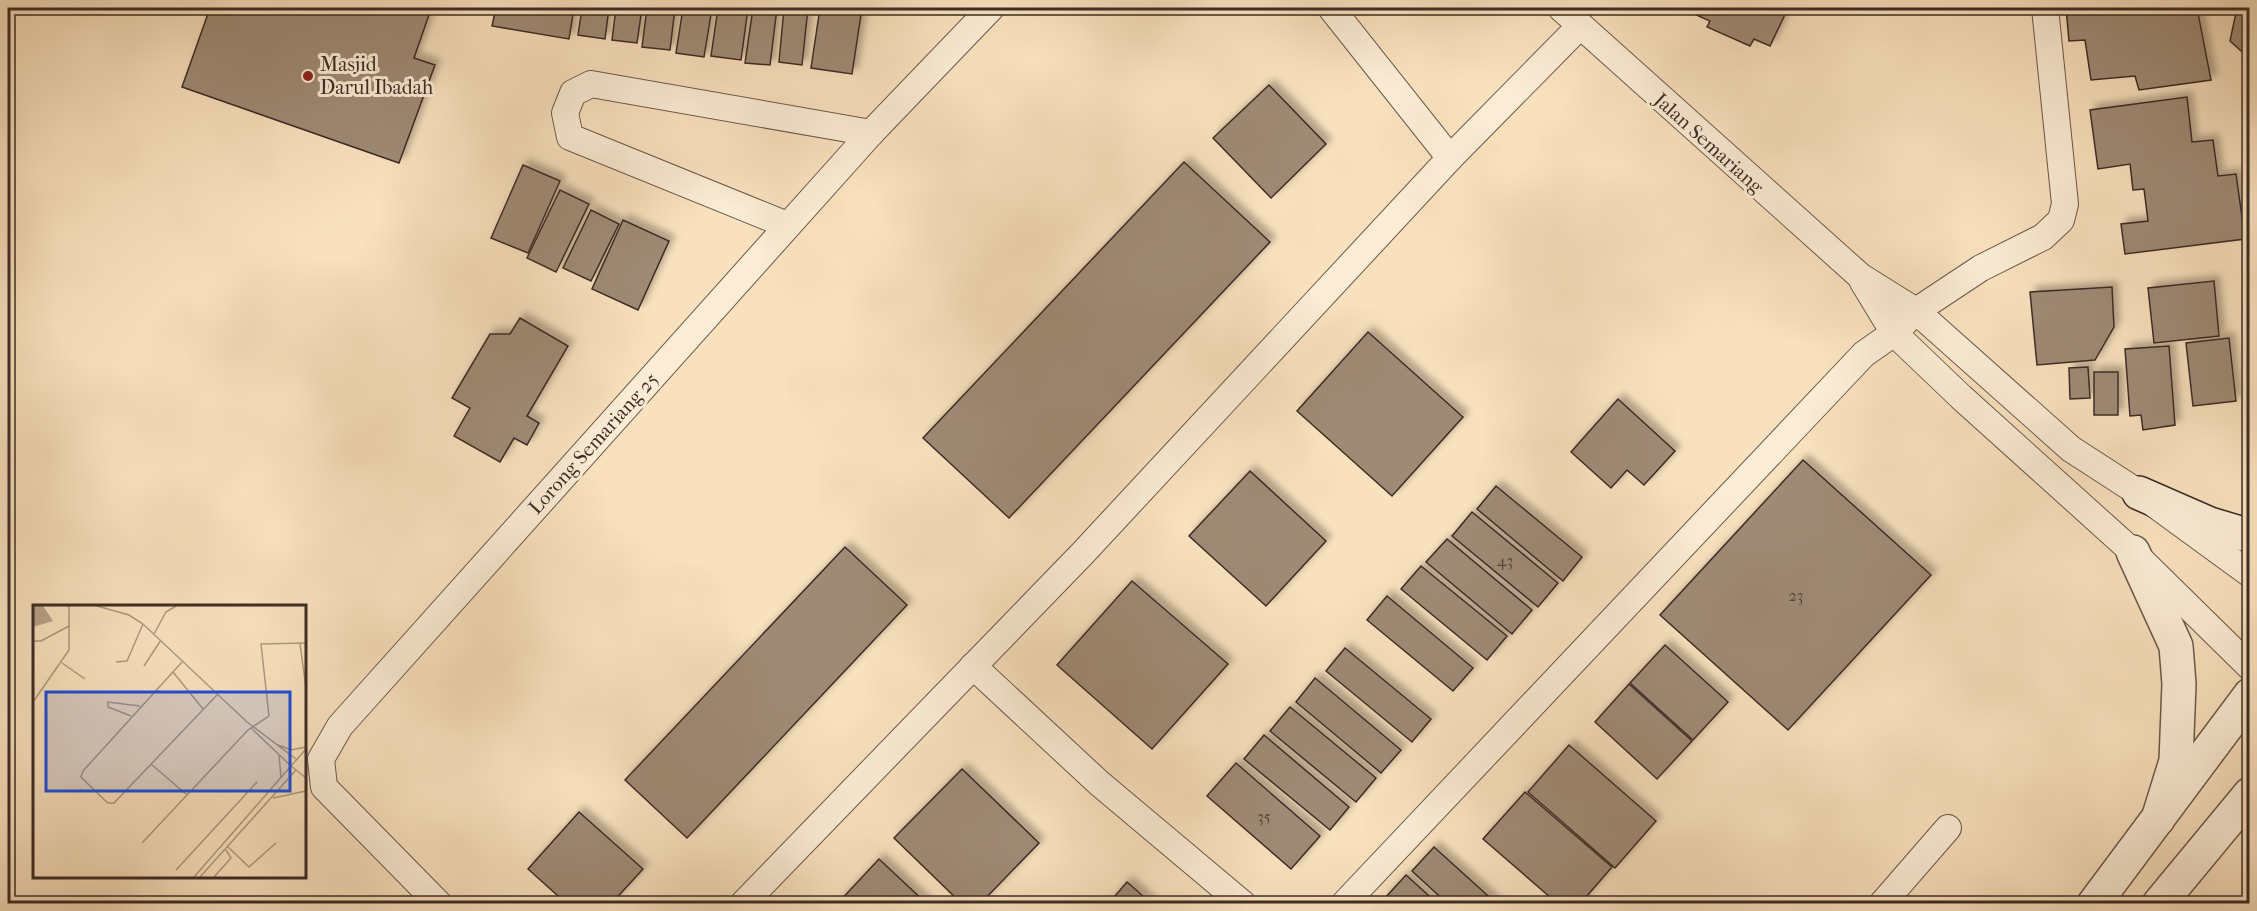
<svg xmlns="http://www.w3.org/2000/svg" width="2257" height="911" viewBox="0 0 2257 911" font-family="'IM FELL French Canon',serif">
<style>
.building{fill:#9f8a75;stroke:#3d2c25;stroke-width:1.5;filter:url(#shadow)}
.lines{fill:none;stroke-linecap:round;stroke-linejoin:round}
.minor-casing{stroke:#6c594b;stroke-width:28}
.tertiary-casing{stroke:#6c594b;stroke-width:36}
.secondary-casing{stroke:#3d2c25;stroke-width:36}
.minor{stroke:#fbecd5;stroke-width:26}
.tertiary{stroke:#fbecd5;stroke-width:33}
.secondary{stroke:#fbecd5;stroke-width:33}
.poi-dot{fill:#8f2418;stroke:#fbecd5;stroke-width:2}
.labels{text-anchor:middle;stroke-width:6;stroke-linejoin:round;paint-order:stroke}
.number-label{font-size:16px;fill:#564439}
.poi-label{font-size:20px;fill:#3d2c25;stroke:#fbecd5;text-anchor:start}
.street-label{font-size:20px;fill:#3d2c25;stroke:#fbecd5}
.inset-road{fill:none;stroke:#ae9981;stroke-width:1.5}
.view{fill:#1d4ed8;fill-opacity:0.15;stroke:#1d4ed8;stroke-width:3}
.inset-edge{fill:none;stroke:#3d2c25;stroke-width:3}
</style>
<defs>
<filter id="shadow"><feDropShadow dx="5.5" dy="-5.5" stdDeviation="3" flood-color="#0004"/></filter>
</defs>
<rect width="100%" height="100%" fill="#f9e1be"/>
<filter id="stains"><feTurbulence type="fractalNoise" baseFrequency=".00333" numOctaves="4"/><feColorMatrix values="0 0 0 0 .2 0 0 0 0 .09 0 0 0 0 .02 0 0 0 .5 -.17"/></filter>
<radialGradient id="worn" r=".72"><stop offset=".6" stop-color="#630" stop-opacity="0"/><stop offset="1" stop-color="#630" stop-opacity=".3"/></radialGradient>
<g class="building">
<polygon points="210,8 431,9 414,58 435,65 399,163 182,87"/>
<polygon points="496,8 574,8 569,39 492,26"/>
<polygon points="582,8 609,8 605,39 578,35"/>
<polygon points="616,8 642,8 637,43 612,40"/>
<polygon points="647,8 675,8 670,50 642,47"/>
<polygon points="683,8 712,8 704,57 676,53"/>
<polygon points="718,8 748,8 741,60 711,56"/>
<polygon points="753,8 777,8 770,65 745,63"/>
<polygon points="784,8 808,8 802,65 779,62"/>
<polygon points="820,8 862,8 852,74 811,68"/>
<polygon points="1691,8 1788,8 1770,46 1754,39 1750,46 1707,27 1710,21 1690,12"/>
<polygon points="2066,8 2197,8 2211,80 2139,90 2135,76 2091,80 2085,40 2069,41"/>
<polygon points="2237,8 2250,8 2250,59 2230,41"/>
<polygon points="1269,85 1326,144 1271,198 1213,138"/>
<polygon points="2187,97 2192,142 2213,140 2218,176 2236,174 2245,239 2125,254 2121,224 2148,221 2144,189 2133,190 2130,164 2098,169 2090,110"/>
<polygon points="1184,162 1270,242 1009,518 923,438"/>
<polygon points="523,165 560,181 528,253 491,238"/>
<polygon points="560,190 589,204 556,272 527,258"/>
<polygon points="2246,201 2250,201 2250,239 2247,239"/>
<polygon points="591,210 619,224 591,281 563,268"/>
<polygon points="623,220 669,241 638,310 592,289"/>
<polygon points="2214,281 2219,336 2154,343 2148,288"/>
<polygon points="2112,287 2114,327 2095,360 2037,365 2030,292"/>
<polygon points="520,318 568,346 527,416 539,423 527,445 514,438 500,462 454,436 470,408 452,398 490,334 510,334"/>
<polygon points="1368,332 1463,417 1392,496 1297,411"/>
<polygon points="2229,338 2236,401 2193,406 2186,343"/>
<polygon points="2169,346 2175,425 2143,430 2141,415 2130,416 2125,349"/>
<polygon points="2088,367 2090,398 2070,399 2069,368"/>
<rect x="2094" y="372" width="24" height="43"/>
<polygon points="1618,399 1675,451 1644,485 1627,470 1611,488 1571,452"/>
<polygon points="1803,460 1931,575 1788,730 1660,615"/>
<polygon points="1250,471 1326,541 1266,606 1189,536"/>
<polygon points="1496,486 1582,557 1563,581 1477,509"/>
<polygon points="1472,512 1558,583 1538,607 1452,536"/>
<polygon points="1447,539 1532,610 1512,634 1426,562"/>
<polygon points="845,547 907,605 687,838 625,780"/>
<polygon points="1421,566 1507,636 1487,660 1401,589"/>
<polygon points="1132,581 1228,664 1152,749 1057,665"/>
<polygon points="1387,596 1473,668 1453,691 1367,620"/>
<polygon points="1665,645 1728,702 1693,740 1630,683"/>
<polygon points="1345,648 1431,719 1412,742 1326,671"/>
<polygon points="1315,678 1401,750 1381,773 1296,702"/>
<polygon points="1629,684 1692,741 1657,779 1595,722"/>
<polygon points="1290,707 1376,778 1356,802 1270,731"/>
<polygon points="1264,735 1349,807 1330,830 1244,759"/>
<polygon points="1569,745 1656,821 1615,868 1528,792"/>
<polygon points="1236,763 1320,836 1291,869 1207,796"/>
<polygon points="962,769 1039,843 980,904 962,904 894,838"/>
<polygon points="1525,792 1612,867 1580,904 1558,904 1483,839"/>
<polygon points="579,812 643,869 611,904 567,904 528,869"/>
<polygon points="1434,847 1497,904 1448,904 1412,871"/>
<polygon points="879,859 927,904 837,904"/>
<polygon points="1406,875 1438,904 1390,904 1384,899"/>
<polygon points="1127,882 1152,904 1108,904"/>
</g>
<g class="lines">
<g class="minor-casing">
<g id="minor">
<polyline points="1331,8 1450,158"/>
<polyline points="1561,8 1860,276 1916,311 2071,449 2139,493 2250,574"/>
<polyline points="787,225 570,137 565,113 573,93 591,84 871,133"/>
<polyline points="1863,282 1894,333 1961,397 2133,552 2250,667"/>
<polyline points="973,666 1099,783 1243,904"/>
<polyline points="439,904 324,787 321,759 340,726 871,133 991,8"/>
<polyline points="743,904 1082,554 1450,158 1580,26"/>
<polyline points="1344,904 1864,354 1894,333 1916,311 1981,268 2043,237 2061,220 2065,204 2045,8"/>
<polyline points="1882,904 1948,828"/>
</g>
</g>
<g class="tertiary-casing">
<g id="tertiary">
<polyline points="2133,552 2176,646 2179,684 2176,761 2158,819"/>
<polyline points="2094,904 2250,695"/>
<polyline points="2159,904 2250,794"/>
</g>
</g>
<g class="secondary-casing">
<polyline id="secondary" points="2139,493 2210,524 2250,536"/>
</g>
<use href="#minor" class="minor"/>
<use href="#tertiary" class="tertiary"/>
<use href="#secondary" class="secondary"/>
</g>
<circle class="poi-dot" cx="308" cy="76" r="6"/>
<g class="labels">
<g class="number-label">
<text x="1505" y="566">43</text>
<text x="1796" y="601">23</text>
<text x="1264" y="822">35</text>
</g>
<g class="poi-label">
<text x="320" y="71">Masjid<tspan x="320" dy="23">Darul Ibadah</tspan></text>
</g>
<g class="street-label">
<text transform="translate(1709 143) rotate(42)" y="7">Jalan Semariang</text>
<text transform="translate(593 443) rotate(-48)" y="7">Lorong Semariang 25</text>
</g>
</g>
<g transform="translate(33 605)">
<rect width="273" height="273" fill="#f9e1be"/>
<path d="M0,1H10L20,16L0,22Z" fill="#b9a38a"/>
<path class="inset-road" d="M64,1L96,10L110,19L214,117L263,154M121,29L133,7L143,1M0,36H8L36,21M267,39L273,83M83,57L94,56L110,19M149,57L50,166L48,172L59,183L75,198H81L184,90M29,58L52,74M111,61L128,35M140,67L170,104M0,97L36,45V1M98,111L75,102V97L107,101M245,140L258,145L273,142M273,144L258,161L273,173M246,150L248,172M118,159L154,190M240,193L273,186M109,238L215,125L236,111L228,39L273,38M195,242L216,262L243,238M143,265L224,177M161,272L258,161L218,123M167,272L263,165M181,272L198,253L193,245"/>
<path class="view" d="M13,87H257V186H13Z"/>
<rect width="273" height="273" class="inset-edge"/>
</g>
<rect width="2257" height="911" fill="none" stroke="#f9e1be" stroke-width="30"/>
<rect x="9" y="9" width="2239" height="893" fill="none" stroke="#3d2c25" stroke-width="3"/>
<rect x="15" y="15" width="2227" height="881" fill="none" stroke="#3d2c25" stroke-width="1.5"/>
<rect width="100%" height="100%" filter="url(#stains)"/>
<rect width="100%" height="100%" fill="url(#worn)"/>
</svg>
